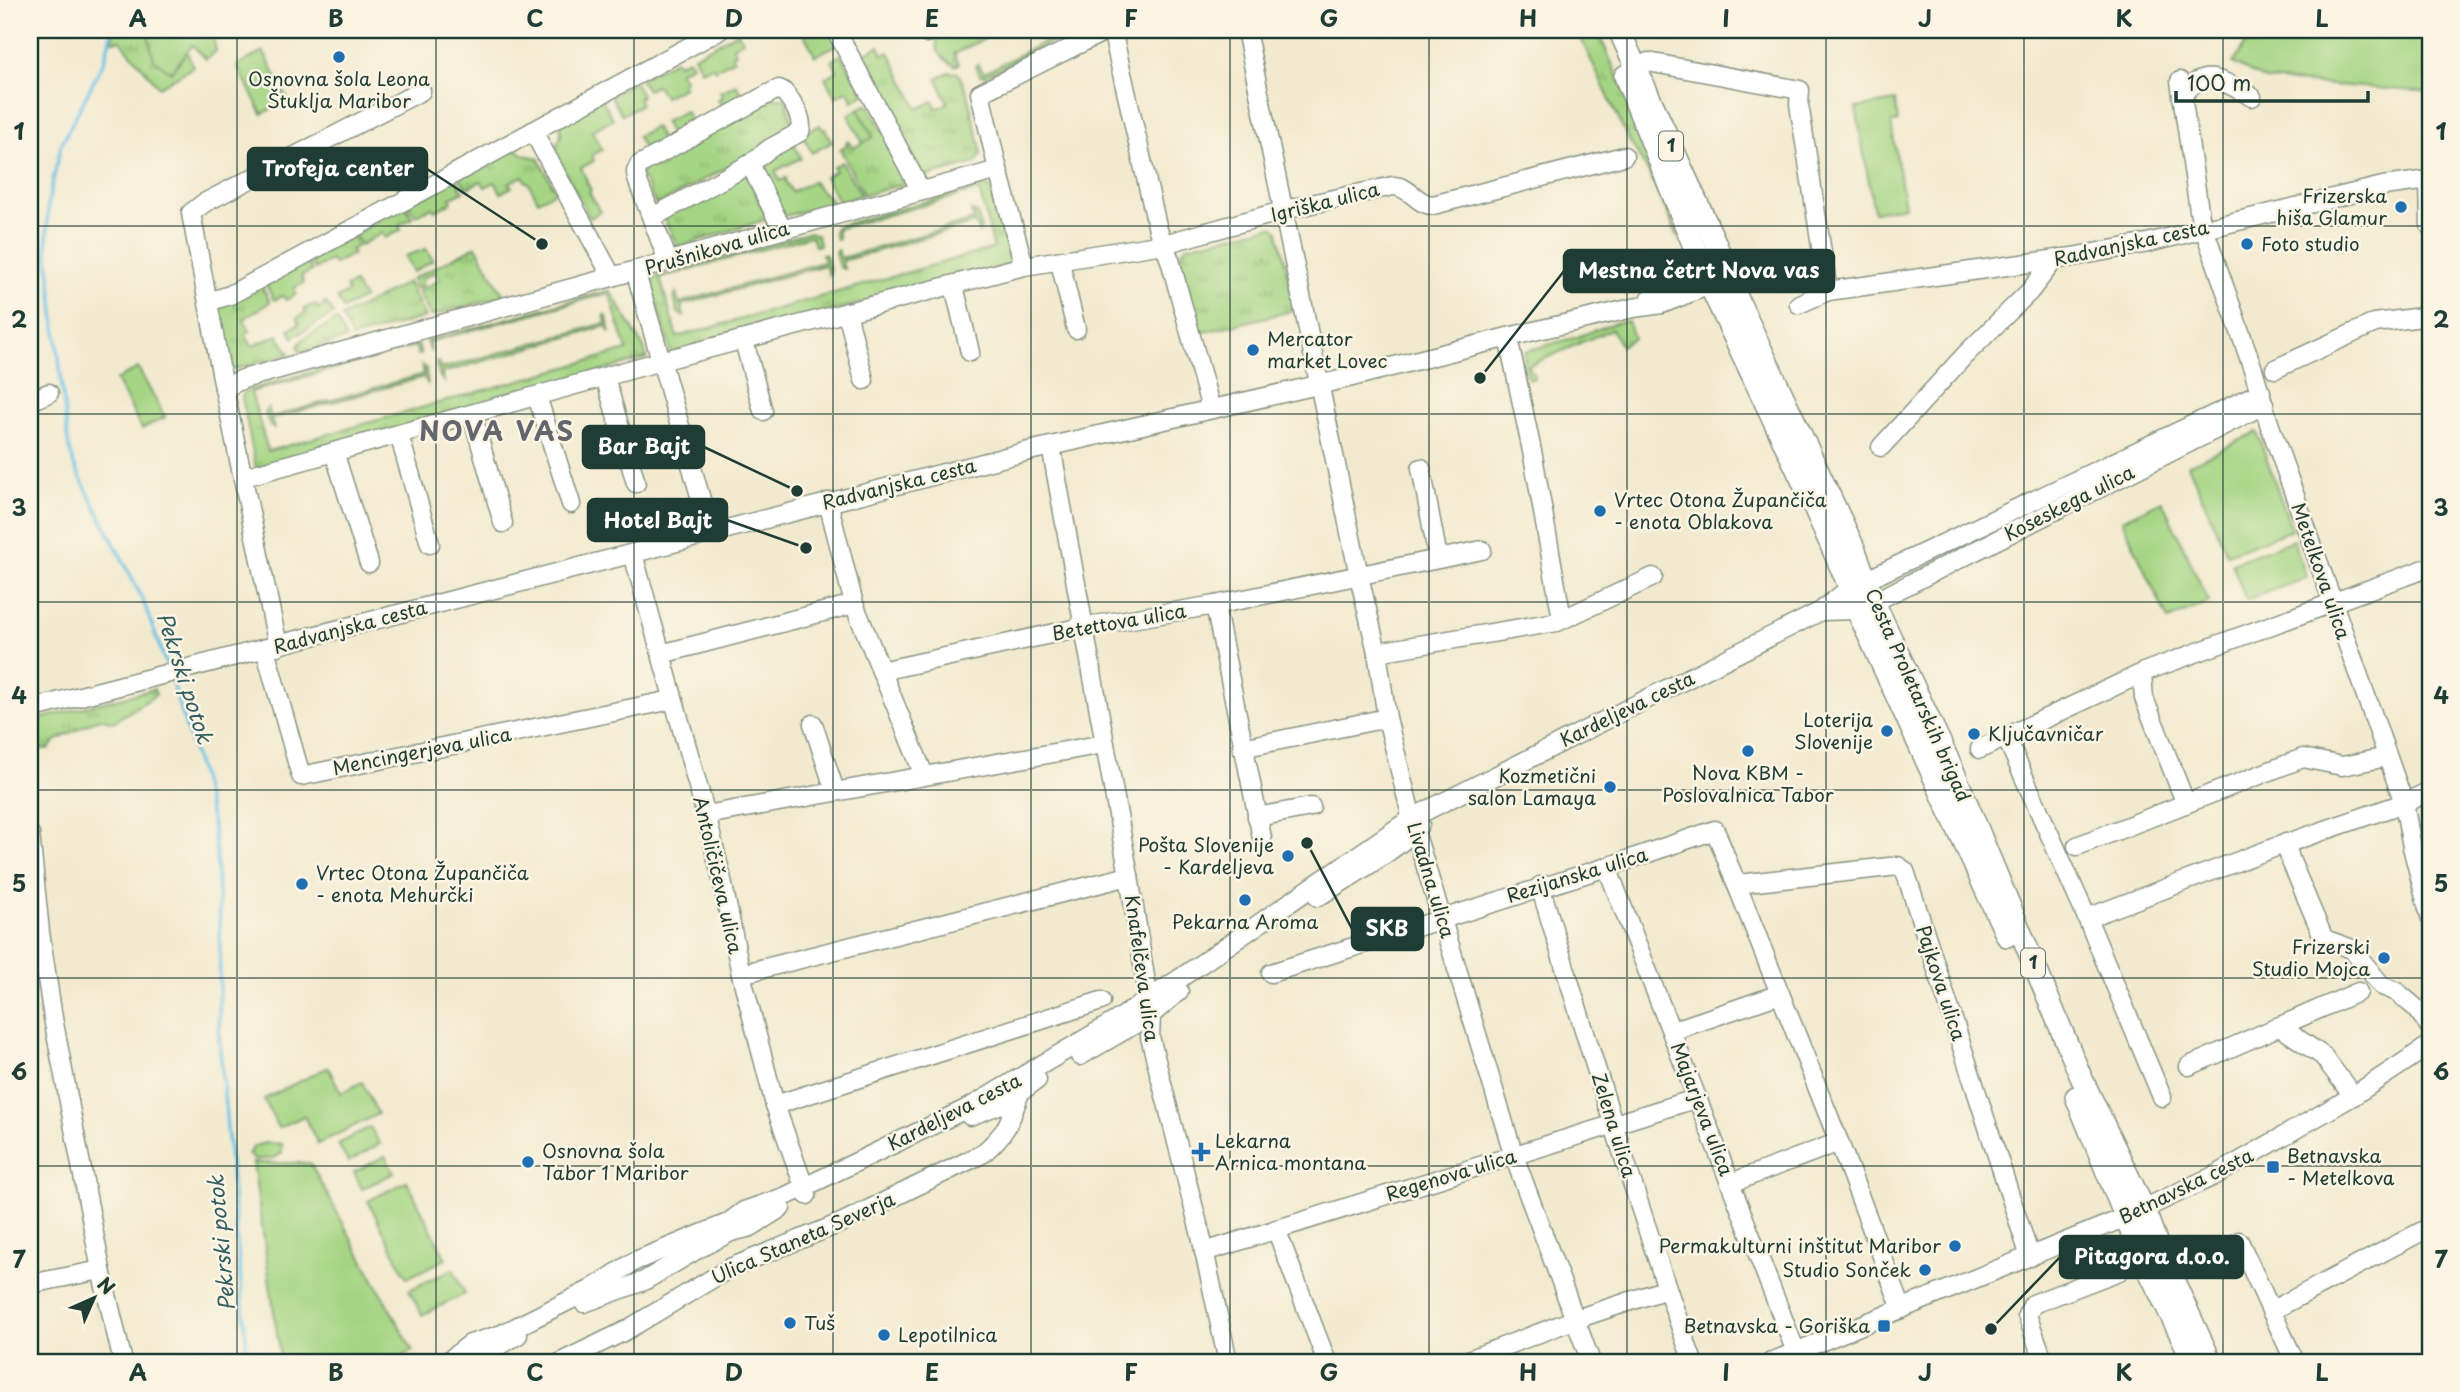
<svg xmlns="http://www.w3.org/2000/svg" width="2460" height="1392" viewBox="0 0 2460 1392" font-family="'Playpen Sans',sans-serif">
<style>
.grass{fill:url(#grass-tufts);stroke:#62895c;stroke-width:2}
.garden{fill:#a5d584;stroke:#62895c;stroke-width:2}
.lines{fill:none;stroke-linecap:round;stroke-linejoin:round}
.stream{stroke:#69c2e7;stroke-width:3.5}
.minor-casing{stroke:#889482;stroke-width:21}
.major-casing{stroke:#889482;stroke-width:24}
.minor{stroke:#fff;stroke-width:18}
.major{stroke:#fff;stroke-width:21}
.grid{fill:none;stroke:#1f3d34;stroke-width:2;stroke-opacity:0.55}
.poi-dot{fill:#1f6fb2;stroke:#fcf5e5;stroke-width:2.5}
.labels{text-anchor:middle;stroke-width:5;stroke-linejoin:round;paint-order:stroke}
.shield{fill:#fcf5e5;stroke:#617469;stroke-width:2}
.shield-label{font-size:18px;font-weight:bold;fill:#1f3d34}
.poi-label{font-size:19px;fill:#1f3d34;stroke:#fcf5e5;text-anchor:start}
.street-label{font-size:19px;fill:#1f3d34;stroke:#fcf5e5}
.water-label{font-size:21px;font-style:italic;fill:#325e61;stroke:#fcf5e5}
.district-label{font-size:26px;font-weight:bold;letter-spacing:2px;fill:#63666d;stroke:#fcf5e5}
.leader{fill:none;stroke:#1f3d34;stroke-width:2.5}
.callout-dot{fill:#1f3d34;stroke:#fcf5e5;stroke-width:2.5}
.callout{fill:#1f3d34;stroke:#1f3d34;stroke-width:2.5}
.callout-label{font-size:21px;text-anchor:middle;font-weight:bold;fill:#fff}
.neatline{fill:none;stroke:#1f3d34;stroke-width:2.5}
.grid-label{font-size:23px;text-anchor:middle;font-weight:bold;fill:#1f3d34}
</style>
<defs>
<pattern id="grass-tufts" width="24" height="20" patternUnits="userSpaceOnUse" patternTransform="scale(1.75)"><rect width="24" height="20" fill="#a5d584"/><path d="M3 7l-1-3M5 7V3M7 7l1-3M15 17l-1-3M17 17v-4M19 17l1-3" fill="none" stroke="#86ae6d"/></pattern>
</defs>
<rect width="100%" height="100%" fill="#fcf5e5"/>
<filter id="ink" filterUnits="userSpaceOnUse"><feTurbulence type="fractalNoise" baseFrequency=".0143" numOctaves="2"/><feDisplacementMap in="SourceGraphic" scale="14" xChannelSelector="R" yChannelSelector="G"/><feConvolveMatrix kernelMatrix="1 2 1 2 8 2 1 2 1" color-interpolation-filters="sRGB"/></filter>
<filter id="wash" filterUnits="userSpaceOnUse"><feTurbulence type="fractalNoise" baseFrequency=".00686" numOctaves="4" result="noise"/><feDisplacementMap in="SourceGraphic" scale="28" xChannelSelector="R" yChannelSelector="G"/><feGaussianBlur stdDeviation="1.57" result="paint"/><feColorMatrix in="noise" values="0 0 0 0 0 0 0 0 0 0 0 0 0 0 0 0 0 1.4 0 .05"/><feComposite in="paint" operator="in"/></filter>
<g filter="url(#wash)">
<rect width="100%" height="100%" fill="#f2eacf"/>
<g class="grass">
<polygon points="115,30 147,30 154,59 171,72 187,52 193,67 159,87 120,40 112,41"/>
<path d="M955,30H967L972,38L986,30H1001L954,54L959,64L955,66C945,60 934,52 937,40Z"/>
<polygon points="1067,30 1075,30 986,76 980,75 976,66 978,64 984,73"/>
<polygon points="1580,30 1593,30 1602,41 1627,97 1681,243 1649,173 1627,137 1578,32"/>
<polygon points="879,46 883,55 889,52 918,109 933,101 937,109 948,103 937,79 949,72 958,73 966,89 981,149 981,155 976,163 920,178 857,58"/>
<polygon points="767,98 785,98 795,130 658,205 655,203 641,175 646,163"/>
<polygon points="868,104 911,182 864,195 840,149 847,145 846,142 848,141 853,148 873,137 858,109"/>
<polygon points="514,146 524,155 538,158 556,191 538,201 528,182 526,182 523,176 510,182 512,187 501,193 495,182 485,187 481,181 466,189 459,176"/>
<polygon points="746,172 768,219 678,247 662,215"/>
<polygon points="984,185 992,190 1011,264 671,353 652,286 654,278 810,232 817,235 819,245 815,246 811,236 660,278 677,337 994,248 979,190 837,229 839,239 836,240 834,231 837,226"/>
<polygon points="971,211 977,213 981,228 979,232 975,223 842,261 844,269 839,267 835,253 837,250 841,258 974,220"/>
<polygon points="1273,226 1278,231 1296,310 1200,333 1180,261 1180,253 1187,246"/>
<polygon points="476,246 504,296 431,316 418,292 440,279 435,272 421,279 423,286 416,289 412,279"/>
<polygon points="822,254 826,255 830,270 829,275 825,265 681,305 684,316 678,313 674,298 676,293 679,303 824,262"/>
<polygon points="408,282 425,317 352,338 342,317"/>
<polygon points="260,283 270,302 244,319 250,331 245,334 252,346 278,335 290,354 228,371 211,307"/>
<polygon points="610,290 644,348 647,358 256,469 242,397 245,391 410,343 418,344 421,354 418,355 415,346 251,392 268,451 627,350 609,293 429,342 431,352 426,341"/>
<polygon points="604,315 607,316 610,333 606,326 442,373 444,381 440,377 436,364 438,361 441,369 606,323"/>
<polygon points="337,320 346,339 300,352 298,346 303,339"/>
<polygon points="1628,321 1634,338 1621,346 1612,329 1528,366 1535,376 1533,379 1528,379 1524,359 1525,351 1577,337 1614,323"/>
<polygon points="422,365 426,368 428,385 424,377 271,419 274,428 270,426 265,413 268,408 271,417 424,374"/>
<polygon points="154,689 156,695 113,722 99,718 55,741 49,749 43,749 30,742 31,721"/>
</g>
<g class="garden">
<polygon points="147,30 212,30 216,51 206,59 192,45 171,72 154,60"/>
<polygon points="802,30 829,30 837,45 815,56"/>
<polygon points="2254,30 2430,30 2430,92 2265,80 2233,63"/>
<polygon points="738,32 743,41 733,47 736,53 732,55 734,59 715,70 712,66 702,71 694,56"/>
<polygon points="263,51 288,100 262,114 237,66"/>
<polygon points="841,55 864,94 853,101 848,91 835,97 825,78 837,71 832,60"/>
<polygon points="688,59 692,65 679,71 685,80 682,82 684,87 664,97 657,85 647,90 640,79 675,60 678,64"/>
<polygon points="635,82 642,96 638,98 641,104 622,115 610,95"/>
<polygon points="736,84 746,102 725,113 718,99 723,97 720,92"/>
<polygon points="601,98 613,119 592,131 602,150 592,155 594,161 581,168 587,180 586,181 591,190 589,192 600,212 590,218 554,151 561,136 560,123"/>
<polygon points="1895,101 1898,122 1891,123 1905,206 1874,212 1856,108"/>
<polygon points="858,109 873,137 863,143 848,115"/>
<polygon points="685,111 695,129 674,140 664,122"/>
<polygon points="820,125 823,130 825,129 832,142 812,153 802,134"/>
<polygon points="655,127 665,146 647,155 637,136"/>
<path d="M792,140L801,158L775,171L780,181L786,178V182L792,192L813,181C818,190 827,194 833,203L781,217L757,172L762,158Z"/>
<polygon points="842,162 861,195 839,202 825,177 835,171 833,167"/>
<polygon points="455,177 463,191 450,198 452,202 435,211 432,207 415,216 408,203"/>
<polygon points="405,204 412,218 399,225 401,230 385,238 382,233 361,245 355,235"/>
<polygon points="353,236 358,246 351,250 353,254 334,264 331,260 315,269 308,257"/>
<polygon points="426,249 433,260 413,272 405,256"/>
<polygon points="305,258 312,271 301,276 304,283 294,288 296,294 286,300 283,296 274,300 264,281"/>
<polygon points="354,283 364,298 343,309 337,298 348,292 346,287"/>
<polygon points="326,303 334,314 293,337 289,329 299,324 297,318 306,313 304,309 315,304 317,308"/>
<polygon points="138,368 165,417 142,429 116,380"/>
<polygon points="2257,432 2292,530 2227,554 2188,465"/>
<polygon points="2162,501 2209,602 2168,620 2122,520"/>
<polygon points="2293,540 2307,578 2246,600 2232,563"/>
<polygon points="328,1067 341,1093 362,1082 378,1114 318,1144 304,1116 278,1128 264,1099"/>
<polygon points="370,1127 380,1144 348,1162 338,1144"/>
<polygon points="265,1143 282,1144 282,1153 274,1158 254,1160 248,1154 254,1146"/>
<polygon points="385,1156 394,1173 362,1189 354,1172"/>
<polygon points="253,1163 310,1163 413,1351 390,1362 281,1362"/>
<polygon points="407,1181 446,1259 407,1278 368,1201"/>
<polygon points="453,1269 465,1294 422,1315 409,1290"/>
</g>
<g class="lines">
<g class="stream">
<polyline points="112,30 105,59 61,145 48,203 47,247 68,442 74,465 142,598 167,667"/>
<polyline points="171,678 199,770 212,821 216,854 220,928 219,1038 248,1362"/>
</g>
</g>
</g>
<g filter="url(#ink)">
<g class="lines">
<g class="minor-casing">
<g id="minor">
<polyline points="836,30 921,191"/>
<polyline points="924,30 926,33"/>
<polyline points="1112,30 1158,230 1170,260 1211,409"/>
<polyline points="1246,30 1359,576 1377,652 1387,718 1415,831 1514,1156 1591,1362"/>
<polyline points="1648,62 1800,90 1799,104 1828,291"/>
<polyline points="2180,81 2200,217 2253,369 2269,423 2404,803 2412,847 2430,916"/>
<path d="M2182,97C2203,64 2226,83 2252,97"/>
<polyline points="533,131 612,277"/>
<polyline points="750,164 782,229"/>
<polyline points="998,170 1024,266"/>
<polyline points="2429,180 2430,226"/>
<path d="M653,217L750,164L769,149L800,132C804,118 792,101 783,91L779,89L770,93L639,165L636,172L637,179L668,261"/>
<polyline points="1060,262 1076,329"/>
<polyline points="635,270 711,534"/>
<polyline points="954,286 970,352"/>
<polyline points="1649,299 1714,266"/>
<polyline points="208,302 230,295 720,30"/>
<polyline points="1799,304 1828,291 2072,257 2143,244 2383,186 2430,180"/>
<polyline points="847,312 864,380"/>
<polyline points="1508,337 1533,456 1562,619"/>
<polyline points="744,341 763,411"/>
<polyline points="2275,369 2375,323 2430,316"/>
<polyline points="605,377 636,483"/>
<polyline points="224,388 243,379 998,170 980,93 1107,30"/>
<polyline points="30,392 35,399 49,393"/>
<polyline points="537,396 571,504"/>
<polyline points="472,414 503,523"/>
<polyline points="399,434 430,544"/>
<polyline points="1051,446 1129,876 1151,1015 1150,1037 1201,1236 1228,1362"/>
<polyline points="1881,447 1965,355 2030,291 2054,260"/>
<polyline points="334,452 369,563"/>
<polyline points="1421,468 1438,558"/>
<path d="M244,477L661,361L1024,266L1164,244L1293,208L1393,186C1410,186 1417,205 1433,205L1624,156"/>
<polyline points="828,502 854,604 924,775"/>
<polyline points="633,554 706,815 721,875 741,974 775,1105 807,1195"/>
<polyline points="1215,605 1262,838"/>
<polyline points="1821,611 1857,610 1874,602 2264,405"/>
<polyline points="278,646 224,388 191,213 204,203 421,91"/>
<polyline points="265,649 301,776 672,700"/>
<polyline points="1377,652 1557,622 1653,577"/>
<polyline points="661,654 854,604"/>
<polyline points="881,671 1083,627 1215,605 1482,550"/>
<polyline points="2142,674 2144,698 2186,804"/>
<polyline points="30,709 1029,451 1344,379 1508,337 1633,308 1662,304 1722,280"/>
<polyline points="813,724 835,791"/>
<polyline points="2006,737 2087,918 2162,1097"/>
<polyline points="1242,748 1387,718"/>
<polyline points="1980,749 2149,670 2430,567"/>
<polyline points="706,815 1104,744"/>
<polyline points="1257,817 1311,807"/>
<polyline points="30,834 40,932 53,1018 101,1270"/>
<polyline points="2286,843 2290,859 2324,939 2352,949 2382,986 2397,992 2417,1009 2430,1027"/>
<polyline points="2077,846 2303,758 2342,766 2387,757"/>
<polyline points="1607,867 1796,1352"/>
<polyline points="1738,884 1898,866 1905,871 2030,1257"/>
<path d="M1540,886C1589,1046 1637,1206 1693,1362"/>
<path d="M1318,897C1344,880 1404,846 1420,824"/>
<polyline points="2087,918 2276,847 2404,803 2430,791"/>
<polyline points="1271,973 1607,867 1715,830 1839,1142 1902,1309"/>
<polyline points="741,974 1129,876"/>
<polyline points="2279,1026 2323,1056 2353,1096"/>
<polyline points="1672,1031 1780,994"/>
<polyline points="1080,1056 1151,1015 1179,991"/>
<polyline points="2189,1066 2358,992"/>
<polyline points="775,1105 1101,1001"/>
<polyline points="970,1116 1006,1102 1037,1080"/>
<polyline points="1731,1183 1839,1142"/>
<polyline points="1276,1229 1327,1362"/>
<polyline points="2239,1241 2295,1362"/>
<polyline points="1204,1252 1698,1098"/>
<polyline points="30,1284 101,1270 123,1362"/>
<polyline points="584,1303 644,1281 698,1249 731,1232 751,1227 781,1208"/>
<polyline points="2271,1311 2430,1227"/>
<polyline points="447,1362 470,1344 502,1334 590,1290 635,1261 728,1223 744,1211 784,1197 972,1106 1117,1020 1179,979 1412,818 1821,611 1850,588 2261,392"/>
<polyline points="471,1362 518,1335"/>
<path d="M561,1362L625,1331L730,1268L843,1222L982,1154C1007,1133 1010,1122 1020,1092"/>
<polyline points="1463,1362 1576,1319 1667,1289"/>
<polyline points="1771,1362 2126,1217 2216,1175 2353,1096 2430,1045"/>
<polyline points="2044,1362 2027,1315 2033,1304 2119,1271"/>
</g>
</g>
<g class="major-casing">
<g id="major">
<polyline points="1619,30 1715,242 1739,302 1854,548 1874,602 1953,770 2081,1077 2144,1209 2158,1247 2211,1362"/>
<polyline points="1625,76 1710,286 1802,480 1850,588 1857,610 2007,936"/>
<polyline points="2076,1097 2141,1255 2194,1362"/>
</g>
</g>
<use href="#minor" class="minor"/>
<use href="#major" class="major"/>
</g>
</g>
<path class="grid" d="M237,30V1362M436,30V1362M634,30V1362M833,30V1362M1031,30V1362M1230,30V1362M1429,30V1362M1627,30V1362M1826,30V1362M2024,30V1362M2223,30V1362M30,226H2430M30,414H2430M30,602H2430M30,790H2430M30,978H2430M30,1166H2430"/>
<g class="poi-dot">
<circle cx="339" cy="57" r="7"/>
<circle cx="2401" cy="207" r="7"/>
<circle cx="2247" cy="244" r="7"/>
<circle cx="1253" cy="350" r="7"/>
<circle cx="1600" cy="511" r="7"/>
<circle cx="1887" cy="731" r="7"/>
<circle cx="1974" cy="734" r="7"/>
<circle cx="1748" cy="751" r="7"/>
<circle cx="1610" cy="787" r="7"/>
<circle cx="1288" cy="856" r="7"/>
<circle cx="302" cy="884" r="7"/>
<circle cx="1245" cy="900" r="7"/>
<circle cx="2384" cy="958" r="7"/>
<path d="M1197.5 1141.5h7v7h7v7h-7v7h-7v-7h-7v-7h7z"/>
<circle cx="528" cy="1162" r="7"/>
<rect x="2266" y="1160" width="14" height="14" rx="3.5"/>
<circle cx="1955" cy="1246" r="7"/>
<circle cx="1925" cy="1270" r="7"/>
<circle cx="790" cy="1323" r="7"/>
<rect x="1877" y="1319" width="14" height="14" rx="3.5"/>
<circle cx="884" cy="1335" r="7"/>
</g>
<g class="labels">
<g class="shield">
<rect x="1659" y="131.5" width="24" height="29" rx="5"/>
<rect x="2021" y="948.5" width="24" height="29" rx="5"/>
</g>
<g class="shield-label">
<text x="1671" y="152">1</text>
<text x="2033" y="969">1</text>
</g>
<g class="poi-label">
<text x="339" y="86" text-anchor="middle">Osnovna šola Leona<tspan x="339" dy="22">Štuklja Maribor</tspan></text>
<text x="2387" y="203" text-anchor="end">Frizerska<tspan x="2387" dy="22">hiša Glamur</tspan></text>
<text x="2261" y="251">Foto studio</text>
<text x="1267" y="346">Mercator<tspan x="1267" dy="22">market Lovec</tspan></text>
<text x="1614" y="507">Vrtec Otona Župančiča<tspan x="1614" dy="22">- enota Oblakova</tspan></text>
<text x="1873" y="727" text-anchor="end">Loterija<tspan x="1873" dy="22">Slovenije</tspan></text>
<text x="1988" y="741">Ključavničar</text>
<text x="1748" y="780" text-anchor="middle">Nova KBM -<tspan x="1748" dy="22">Poslovalnica Tabor</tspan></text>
<text x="1596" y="783" text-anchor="end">Kozmetični<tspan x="1596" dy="22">salon Lamaya</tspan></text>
<text x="1274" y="852" text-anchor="end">Pošta Slovenije<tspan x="1274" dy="22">- Kardeljeva</tspan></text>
<text x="316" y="880">Vrtec Otona Župančiča<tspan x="316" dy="22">- enota Mehurčki</tspan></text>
<text x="1245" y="929" text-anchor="middle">Pekarna Aroma</text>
<text x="2370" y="954" text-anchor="end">Frizerski<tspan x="2370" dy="22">Studio Mojca</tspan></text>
<text x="1215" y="1148">Lekarna<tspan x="1215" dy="22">Arnica montana</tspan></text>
<text x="542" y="1158">Osnovna šola<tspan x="542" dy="22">Tabor 1 Maribor</tspan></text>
<text x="2287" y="1163">Betnavska<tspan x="2287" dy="22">- Metelkova</tspan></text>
<text x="1941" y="1253" text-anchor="end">Permakulturni inštitut Maribor</text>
<text x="1911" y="1277" text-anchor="end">Studio Sonček</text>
<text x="804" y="1330">Tuš</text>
<text x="1870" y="1333" text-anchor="end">Betnavska - Goriška</text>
<text x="898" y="1342">Lepotilnica</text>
</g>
<g class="street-label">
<text transform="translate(1325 202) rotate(-14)" y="7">Igriška ulica</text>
<text transform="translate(2131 243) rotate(-12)" y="7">Radvanjska cesta</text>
<text transform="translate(717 248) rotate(-16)" y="7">Prušnikova ulica</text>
<text transform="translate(899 484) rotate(-14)" y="7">Radvanjska cesta</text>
<text transform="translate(2069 503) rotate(-27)" y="7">Koseskega ulica</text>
<text transform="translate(2321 571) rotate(71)" y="7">Metelkova ulica</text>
<text transform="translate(1119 622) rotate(-10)" y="7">Betettova ulica</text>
<text transform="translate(350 627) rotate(-15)" y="7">Radvanjska cesta</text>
<text transform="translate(1918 695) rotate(66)" y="7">Cesta Proletarskih brigad</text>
<text transform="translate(1627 709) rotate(-26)" y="7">Kardeljeva cesta</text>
<text transform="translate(422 751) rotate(-11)" y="7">Mencingerjeva ulica</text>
<text transform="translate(718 875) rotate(77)" y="7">Antoličičeva ulica</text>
<text transform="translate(1577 875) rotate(-17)" y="7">Rezijanska ulica</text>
<text transform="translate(1431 880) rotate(73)" y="7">Livadna ulica</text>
<text transform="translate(1142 968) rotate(82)" y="7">Knafelčeva ulica</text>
<text transform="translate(1941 983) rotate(72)" y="7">Pajkova ulica</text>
<text transform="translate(1702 1109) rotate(69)" y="7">Majarjeva ulica</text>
<text transform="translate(954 1112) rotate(-27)" y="7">Kardeljeva cesta</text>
<text transform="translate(1614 1125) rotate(73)" y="7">Zelena ulica</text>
<text transform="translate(1451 1175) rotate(-17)" y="7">Regenova ulica</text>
<text transform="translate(2186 1186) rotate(-26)" y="7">Betnavska cesta</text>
<text transform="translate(803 1238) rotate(-24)" y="7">Ulica Staneta Severja</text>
</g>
<g class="water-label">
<text transform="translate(184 678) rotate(72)" y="7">Pekrski potok</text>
<text transform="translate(222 1243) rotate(-95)" y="7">Pekrski potok</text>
</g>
<g class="district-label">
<text x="497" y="441">NOVA VAS</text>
</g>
</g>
<path class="leader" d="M542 244L427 169M1480 378L1564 271M797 491L704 447M806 548L727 520M1307 843L1352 929M1991 1329L2060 1257"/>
<g class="callout-dot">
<circle cx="542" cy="244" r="7"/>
<circle cx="1480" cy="378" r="7"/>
<circle cx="797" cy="491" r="7"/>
<circle cx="806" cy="548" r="7"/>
<circle cx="1307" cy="843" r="7"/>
<circle cx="1991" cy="1329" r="7"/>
</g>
<g class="callout">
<rect x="248" y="148" width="179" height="42" rx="7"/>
<rect x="1564" y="250" width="270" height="42" rx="7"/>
<rect x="583" y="426" width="121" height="42" rx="7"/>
<rect x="588" y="499" width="139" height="42" rx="7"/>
<rect x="1352" y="908" width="71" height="42" rx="7"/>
<rect x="2060" y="1236" width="183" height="42" rx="7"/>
</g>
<g class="callout-label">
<text x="338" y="176">Trofeja center</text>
<text x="1699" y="278">Mestna četrt Nova vas</text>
<text x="644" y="454">Bar Bajt</text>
<text x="658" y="528">Hotel Bajt</text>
<text x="1387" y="936">SKB</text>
<text x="2152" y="1264">Pitagora d.o.o.</text>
</g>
<rect width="2460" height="1392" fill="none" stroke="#fcf5e5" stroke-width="77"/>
<g transform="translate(94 1298) rotate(45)" stroke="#fcf5e5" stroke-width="5" paint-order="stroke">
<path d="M0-5L12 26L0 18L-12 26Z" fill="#1f3d34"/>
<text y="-10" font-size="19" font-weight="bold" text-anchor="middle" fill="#1f3d34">N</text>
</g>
<path d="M2176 91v10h192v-10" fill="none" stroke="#1f3d34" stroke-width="3.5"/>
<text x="2187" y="91" font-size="21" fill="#1f3d34" stroke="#fcf5e5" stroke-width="5" paint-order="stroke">100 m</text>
<rect x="38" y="38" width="2384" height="1316" class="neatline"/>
<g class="grid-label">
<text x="138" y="27">A</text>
<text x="336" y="27">B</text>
<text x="535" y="27">C</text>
<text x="734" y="27">D</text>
<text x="932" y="27">E</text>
<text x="1131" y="27">F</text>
<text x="1329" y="27">G</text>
<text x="1528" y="27">H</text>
<text x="1726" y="27">I</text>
<text x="1925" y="27">J</text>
<text x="2124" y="27">K</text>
<text x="2322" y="27">L</text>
<text x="19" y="140">1</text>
<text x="2441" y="140">1</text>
<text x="19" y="328">2</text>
<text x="2441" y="328">2</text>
<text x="19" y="516">3</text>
<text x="2441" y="516">3</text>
<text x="19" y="704">4</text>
<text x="2441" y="704">4</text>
<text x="19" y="892">5</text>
<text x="2441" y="892">5</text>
<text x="19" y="1080">6</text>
<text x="2441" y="1080">6</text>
<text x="19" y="1268">7</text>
<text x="2441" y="1268">7</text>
<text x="138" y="1381">A</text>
<text x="336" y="1381">B</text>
<text x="535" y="1381">C</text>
<text x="734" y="1381">D</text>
<text x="932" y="1381">E</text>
<text x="1131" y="1381">F</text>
<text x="1329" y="1381">G</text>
<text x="1528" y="1381">H</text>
<text x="1726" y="1381">I</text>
<text x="1925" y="1381">J</text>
<text x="2124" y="1381">K</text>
<text x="2322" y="1381">L</text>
</g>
</svg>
